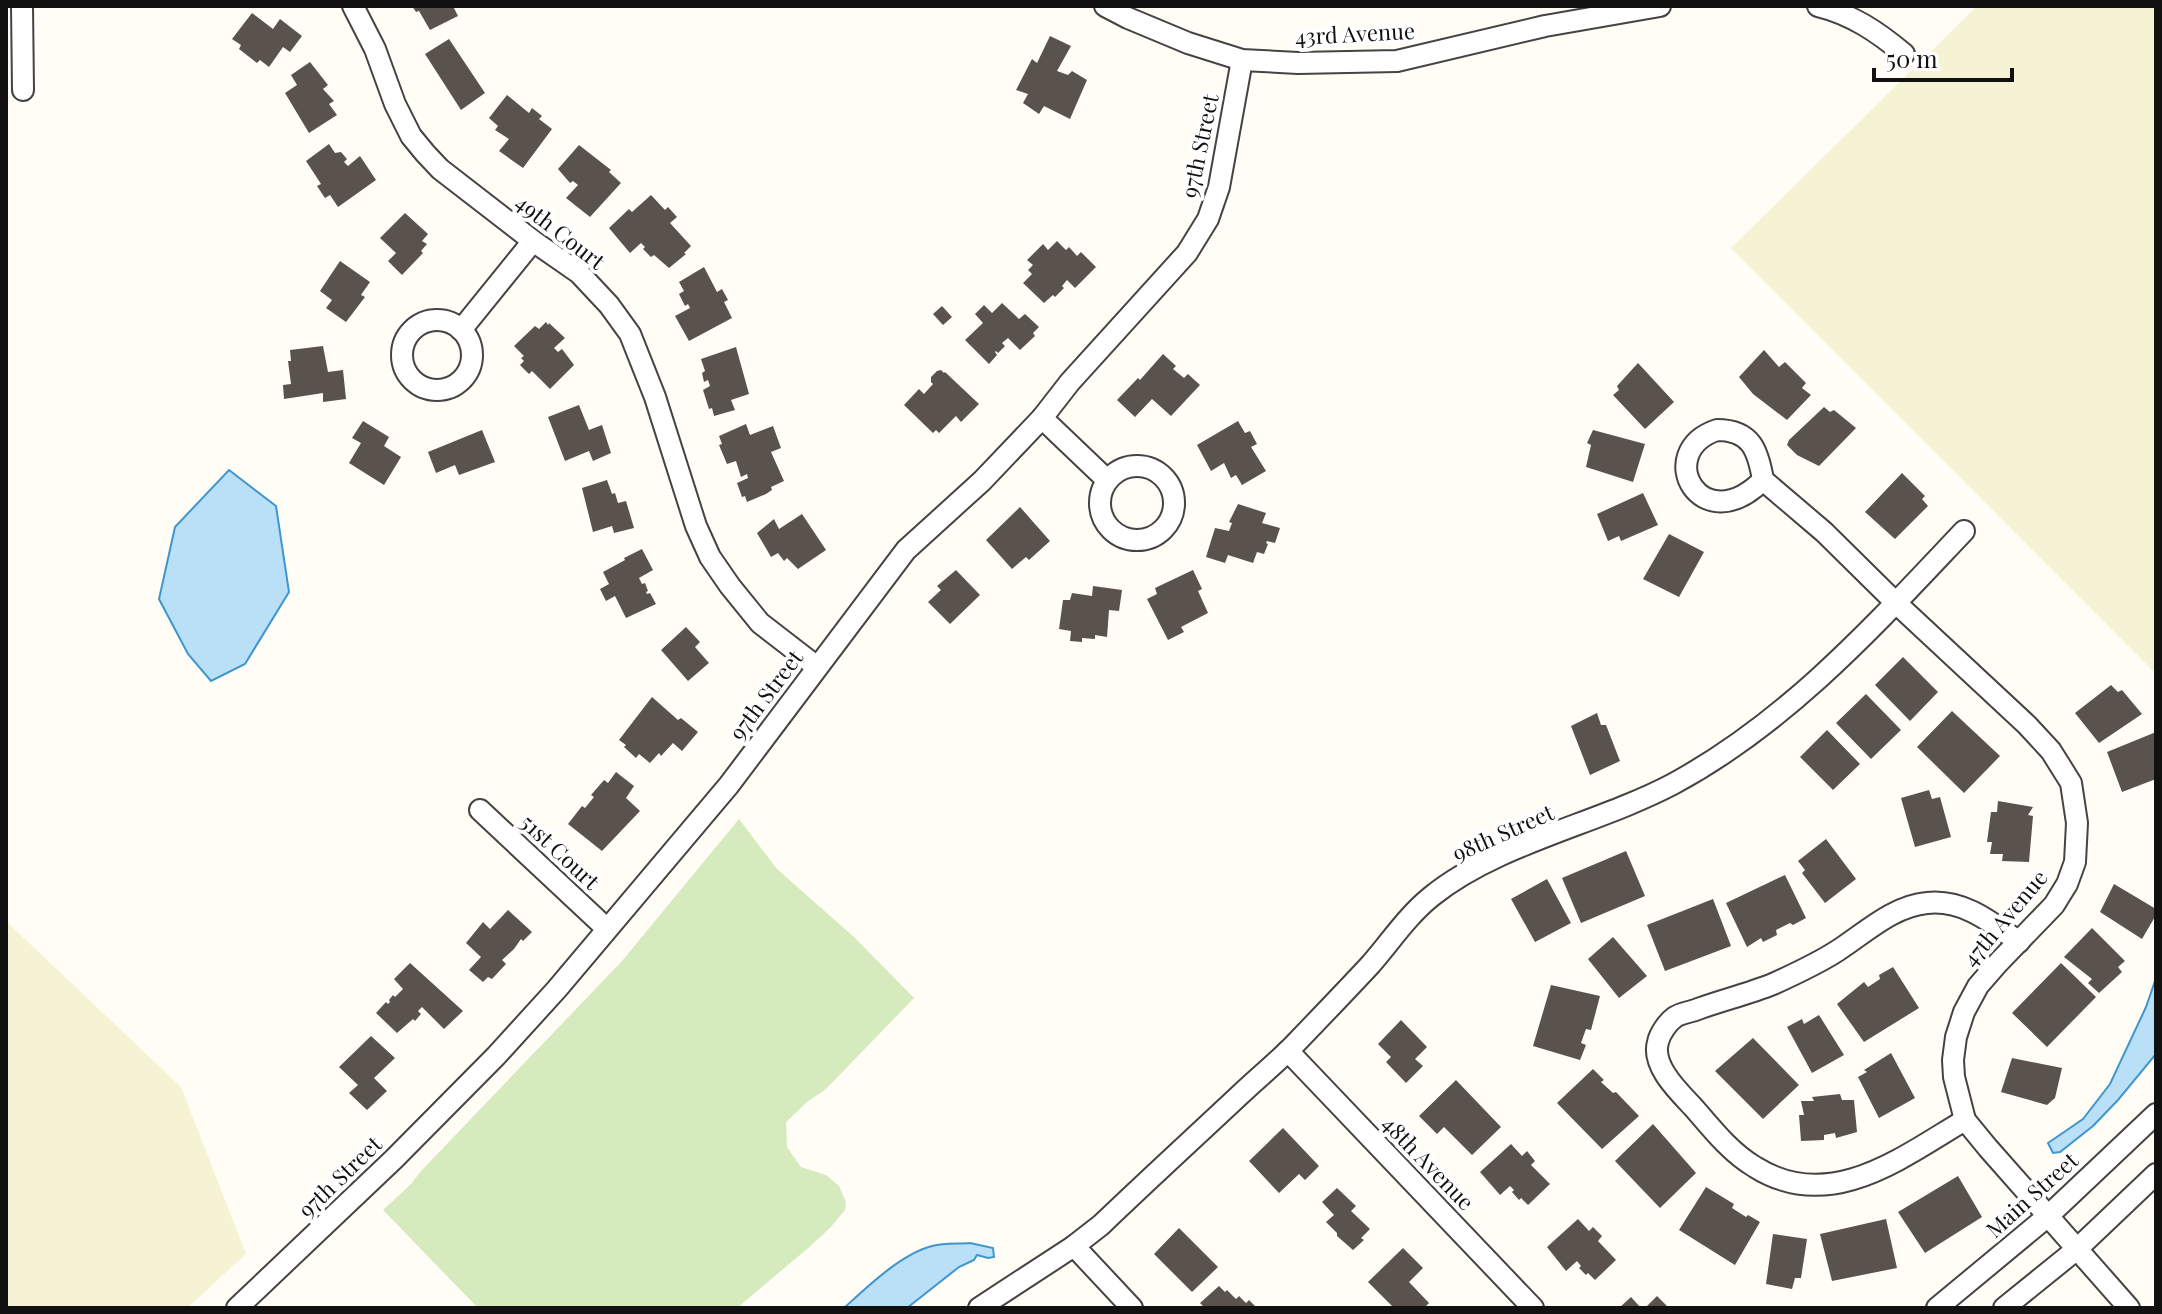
<svg xmlns="http://www.w3.org/2000/svg" width="2162" height="1314" viewBox="0 0 2162 1314" font-family="'Playfair Display',serif">
<style>
.farmland{fill:#f6f3d4}
.green{fill:#d5ebbd}
.water{fill:#b9e0f7;stroke:#3f96cf;stroke-width:2}
.building{fill:#5a524d}
.lines{fill:none;stroke-linecap:round;stroke-linejoin:round}
.minor-casing{stroke:#444;stroke-width:24}
.minor{stroke:#fff;stroke-width:20}
.labels{text-anchor:middle;stroke-width:8;stroke-linejoin:round;paint-order:stroke}
.street-label{font-size:22px;fill:#111;stroke:#fff}
</style>
<rect width="100%" height="100%" fill="#fffdf5"/>
<g class="farmland">
<polygon points="1977,6 2156,6 2156,674 1731,248"/>
<polygon points="6,921 181,1087 246,1254 187,1308 6,1308"/>
</g>
<polygon class="green" points="739,819 777,869 854,937 914,998 826,1089 807,1102 786,1122 787,1147 801,1167 826,1175 839,1186 846,1202 845,1210 830,1228 807,1249 737,1308 478,1308 383,1210 411,1184 421,1171 622,961"/>
<g class="water">
<polygon points="229,470 276,506 289,592 245,664 211,681 188,654 159,599 175,527"/>
<polygon points="2156,978 2156,1054 2118,1100 2093,1126 2060,1152 2053,1153 2048,1143 2083,1119 2110,1084 2146,1007"/>
<path d="M970,1243L993,1248L994,1257L988,1258L977,1255L974,1260L959,1267L907,1308H844C867,1287 901,1254 932,1246C944,1243 957,1244 970,1243Z"/>
</g>
<g class="building">
<polygon points="412,6 453,6 458,16 430,30 419,11 416,12"/>
<polygon points="252,13 273,29 280,19 302,36 290,52 283,47 269,67 260,60 257,63 239,49 241,45 232,39"/>
<polygon points="1050,36 1071,46 1057,71 1068,75 1072,71 1087,80 1070,119 1044,106 1039,114 1023,103 1028,94 1016,90 1032,59 1037,63"/>
<polygon points="449,39 485,93 461,110 425,54"/>
<polygon points="310,62 328,85 323,89 334,101 329,104 337,115 309,133 285,93 297,85 291,75"/>
<polygon points="507,95 529,113 532,108 542,116 539,119 552,129 523,168 499,151 509,139 495,130 498,126 489,118"/>
<polygon points="329,144 335,153 341,152 347,159 344,162 348,166 360,156 376,180 338,207 330,195 325,198 317,186 321,184 306,161"/>
<polygon points="579,145 611,170 609,172 621,183 590,217 566,198 578,185 573,181 570,183 558,169"/>
<polygon points="651,195 665,210 668,207 677,217 670,223 691,246 684,253 686,254 669,268 654,255 651,257 643,249 645,247 641,243 630,253 609,228 629,209 632,212"/>
<polygon points="405,213 428,234 422,241 427,244 421,251 423,253 402,275 388,261 396,253 380,238"/>
<polygon points="1057,241 1066,250 1069,247 1077,256 1081,252 1096,267 1075,288 1067,280 1062,286 1064,288 1055,297 1053,295 1044,303 1023,283 1032,274 1028,270 1033,265 1027,260 1043,244 1048,250"/>
<polygon points="340,261 370,282 361,295 365,297 346,322 326,308 332,300 320,291"/>
<polygon points="704,267 717,292 722,289 728,300 724,302 732,318 689,341 675,316 690,308 688,304 685,306 679,294 684,291 679,282"/>
<polygon points="1002,303 1019,319 1025,314 1039,327 1033,333 1035,336 1020,350 1008,338 1002,343 1005,346 998,353 996,351 995,352 997,355 989,364 965,340 983,323 975,314 984,305 992,313"/>
<polygon points="942,306 952,317 943,325 933,314"/>
<polygon points="546,322 548,325 549,323 565,338 554,348 558,352 562,349 574,365 550,389 532,371 529,374 520,365 524,361 521,358 524,356 514,346 535,326 539,329"/>
<polygon points="323,346 328,372 343,370 346,399 323,402 323,393 284,399 283,385 291,384 288,361 291,361 290,350"/>
<polygon points="736,347 749,394 731,400 735,410 714,416 712,408 709,409 703,390 710,386 708,380 704,382 702,373 705,371 701,359"/>
<polygon points="1764,350 1779,367 1785,362 1806,383 1802,388 1811,395 1787,420 1753,394 1739,377"/>
<polygon points="1163,354 1176,366 1173,369 1184,378 1188,374 1200,385 1171,416 1152,399 1135,417 1117,400 1138,378 1140,380"/>
<polygon points="1638,363 1674,402 1645,429 1613,395 1619,390 1617,386"/>
<polygon points="941,370 944,373 945,372 979,404 961,422 956,416 939,433 936,430 933,433 904,405 919,389 924,394 933,384 931,382 931,377 937,371"/>
<polygon points="579,405 589,430 602,425 611,453 593,461 589,451 565,461 548,417"/>
<polygon points="1824,407 1830,412 1834,410 1856,428 1819,466 1797,455 1787,445 1789,440"/>
<polygon points="363,421 389,437 384,446 401,457 384,485 349,463 361,443 352,438"/>
<polygon points="1238,421 1245,433 1250,431 1257,444 1251,447 1266,471 1242,485 1236,475 1231,478 1224,463 1211,471 1197,445"/>
<polygon points="746,424 750,435 773,426 781,448 771,452 784,481 771,487 772,490 766,494 747,502 745,496 742,497 737,483 748,478 747,474 741,477 736,461 727,464 719,445 722,444 719,436"/>
<polygon points="482,430 495,462 459,475 455,465 436,473 428,452"/>
<polygon points="1593,430 1645,444 1633,482 1586,467 1591,445 1587,443"/>
<polygon points="1902,473 1925,496 1922,499 1928,506 1895,539 1865,512"/>
<polygon points="607,480 612,494 615,493 618,503 626,501 634,528 614,533 612,526 593,532 582,488"/>
<polygon points="1643,493 1658,525 1621,541 1619,536 1608,541 1597,514"/>
<polygon points="1238,504 1266,513 1262,523 1280,528 1275,543 1267,541 1266,543 1268,544 1264,554 1257,552 1253,563 1228,555 1225,563 1206,557 1215,528 1229,531 1232,523 1229,522"/>
<polygon points="1020,507 1050,541 1029,560 1026,557 1012,569 986,540"/>
<polygon points="802,514 826,550 798,569 787,558 784,561 778,553 771,557 757,533 774,519 779,529"/>
<polygon points="1669,534 1704,552 1679,597 1643,579"/>
<polygon points="642,549 653,570 639,578 642,584 645,583 648,591 646,592 647,594 650,593 656,604 626,618 615,596 606,601 600,589 609,584 603,572 625,560 624,558"/>
<polygon points="956,570 980,595 950,624 928,602 941,590 937,586"/>
<polygon points="1193,570 1202,589 1198,591 1208,613 1181,627 1184,632 1168,640 1147,599 1157,594 1155,588"/>
<polygon points="1093,586 1122,590 1119,611 1109,610 1107,637 1095,635 1095,639 1082,638 1082,642 1070,641 1071,631 1059,629 1063,600 1070,600 1072,593 1092,596"/>
<polygon points="686,627 700,642 695,647 709,663 688,681 661,650"/>
<polygon points="1903,657 1938,692 1910,721 1875,685"/>
<polygon points="2111,685 2118,692 2122,690 2142,714 2099,743 2075,713"/>
<polygon points="1866,694 1901,730 1871,759 1836,723"/>
<polygon points="652,697 678,720 681,718 698,732 682,751 673,743 661,756 659,753 650,763 639,754 636,758 624,747 626,745 619,740"/>
<polygon points="1952,711 2000,756 1964,793 1917,747"/>
<polygon points="1597,713 1601,725 1606,725 1620,761 1590,775 1571,726"/>
<polygon points="1827,730 1860,764 1833,790 1800,757"/>
<polygon points="2156,732 2156,779 2122,792 2107,752"/>
<polygon points="616,772 634,786 626,798 640,811 602,851 568,824 582,806 585,808 594,797 591,795 604,780 608,783"/>
<polygon points="1929,790 1932,799 1940,797 1951,837 1915,847 1901,798"/>
<polygon points="1998,801 2033,807 2028,815 2033,816 2029,862 2002,861 2003,854 1990,854 1992,842 1987,842 1991,812 1997,812"/>
<polygon points="1826,839 1856,879 1825,903 1802,873 1805,870 1798,861"/>
<polygon points="1626,851 1645,896 1581,923 1562,878"/>
<polygon points="1785,875 1806,918 1793,925 1790,923 1776,930 1777,935 1763,942 1761,938 1747,947 1726,903"/>
<polygon points="1547,879 1571,923 1535,942 1511,899"/>
<polygon points="2114,884 2156,909 2156,915 2142,939 2100,912"/>
<polygon points="1713,899 1731,946 1665,971 1647,925"/>
<polygon points="508,910 532,932 523,941 521,939 514,949 502,960 506,964 492,979 488,977 483,982 469,970 481,957 466,943 483,922 490,929"/>
<polygon points="2092,928 2125,961 2118,967 2122,972 2099,993 2088,983 2092,979 2064,957"/>
<polygon points="1613,937 1647,976 1619,998 1588,959"/>
<polygon points="410,963 463,1011 444,1029 422,1007 418,1011 421,1014 415,1021 413,1019 397,1033 376,1013 386,1002 388,1004 390,1002 389,1000 393,995 395,997 403,989 394,979"/>
<polygon points="2061,963 2096,997 2047,1047 2012,1013"/>
<polygon points="1893,967 1919,1008 1864,1042 1837,1004 1864,982 1868,987 1880,979 1879,975"/>
<polygon points="1551,985 1600,996 1591,1030 1586,1029 1581,1043 1586,1045 1580,1060 1533,1046"/>
<polygon points="1819,1015 1844,1055 1812,1073 1787,1027 1802,1019 1804,1024"/>
<polygon points="1401,1020 1427,1047 1415,1059 1423,1066 1406,1083 1386,1062 1391,1057 1378,1044"/>
<polygon points="371,1036 395,1058 374,1078 387,1091 367,1110 349,1093 358,1085 339,1067"/>
<polygon points="1753,1038 1799,1085 1763,1119 1715,1071"/>
<polygon points="1891,1053 1915,1098 1879,1118 1858,1077 1867,1072 1864,1070"/>
<polygon points="2012,1058 2062,1068 2055,1098 2047,1105 2001,1092"/>
<polygon points="1593,1069 1604,1080 1601,1082 1613,1093 1616,1092 1639,1116 1602,1149 1557,1103"/>
<polygon points="1456,1080 1501,1127 1472,1155 1444,1127 1437,1134 1419,1116"/>
<polygon points="1840,1094 1842,1100 1854,1100 1857,1132 1836,1138 1835,1133 1824,1135 1824,1140 1801,1141 1799,1115 1804,1115 1801,1101 1814,1101 1812,1097"/>
<polygon points="1653,1124 1696,1173 1660,1208 1615,1161"/>
<polygon points="1283,1128 1319,1166 1305,1180 1299,1174 1279,1193 1249,1161"/>
<polygon points="1511,1144 1522,1156 1527,1151 1535,1161 1531,1165 1550,1184 1528,1205 1521,1198 1519,1200 1512,1192 1514,1190 1510,1186 1500,1195 1480,1172"/>
<polygon points="1958,1176 1982,1217 1925,1253 1898,1212"/>
<polygon points="1706,1187 1734,1204 1732,1208 1746,1217 1748,1215 1760,1222 1735,1265 1679,1230"/>
<polygon points="1337,1188 1356,1206 1351,1211 1370,1229 1361,1238 1364,1240 1353,1250 1337,1236 1337,1233 1326,1222 1334,1215 1322,1202"/>
<polygon points="1578,1219 1589,1231 1593,1227 1602,1236 1598,1241 1616,1260 1595,1280 1588,1273 1586,1275 1579,1268 1581,1266 1577,1261 1566,1271 1547,1247"/>
<polygon points="1886,1219 1897,1268 1832,1281 1820,1234"/>
<polygon points="1179,1228 1218,1267 1192,1292 1154,1254"/>
<polygon points="1773,1234 1807,1239 1801,1278 1795,1278 1792,1289 1766,1284"/>
<polygon points="1403,1248 1423,1268 1409,1282 1429,1303 1424,1308 1394,1308 1368,1282"/>
<polygon points="1219,1286 1225,1292 1227,1290 1236,1299 1239,1296 1246,1303 1249,1300 1257,1308 1205,1308 1200,1303"/>
<polygon points="1657,1296 1667,1306 1665,1308 1645,1308"/>
<polygon points="1631,1297 1641,1308 1619,1308"/>
</g>
<g class="lines">
<g class="minor-casing">
<g id="minor">
<polyline points="22,6 23,90"/>
<polyline points="353,6 375,49 395,104 411,136 425,153 440,169 533,241 579,273 609,305 630,334 655,397 696,526 710,557 730,586 760,623 817,667"/>
<polyline points="1105,6 1128,18 1188,43 1242,60 1298,63 1397,61 1545,26 1660,6"/>
<path d="M1818,6C1851,14 1878,32 1904,54"/>
<circle cx="437" cy="355" r="35"/>
<polyline points="461,330 533,241"/>
<polyline points="1042,418 1107,480"/>
<path d="M1717,430C1751,430 1758,450 1763,480C1701,542 1652,452 1717,430Z"/>
<circle cx="1137" cy="503" r="37"/>
<polyline points="1763,480 1824,532 1896,603 2027,725 2051,751 2071,783 2077,823 2075,862 2067,884 2054,905 1998,963 1978,986 1964,1012 1956,1037 1953,1060 1954,1077 1965,1120 1988,1148 2129,1308"/>
<polyline points="480,810 606,928"/>
<polyline points="1288,1051 1533,1308"/>
<path d="M1965,1120C1901,1158 1830,1214 1755,1167C1731,1153 1712,1129 1694,1108C1679,1092 1651,1066 1658,1042C1660,1033 1668,1022 1675,1017C1681,1013 1691,1012 1698,1009C1723,1000 1748,994 1773,984C1795,974 1817,964 1837,951C1865,933 1893,906 1927,903C1963,899 1991,922 2019,942"/>
<polyline points="1074,1246 1132,1308"/>
<polyline points="237,1308 394,1159 496,1056 557,989 729,785 906,550 982,481 1042,418 1070,382 1187,253 1208,219 1219,187 1242,60"/>
<path d="M979,1308L1074,1246L1101,1225C1148,1180 1195,1137 1243,1092C1259,1077 1276,1063 1292,1047C1318,1020 1345,992 1371,964C1391,941 1408,915 1432,896C1498,843 1597,824 1673,784C1788,722 1875,625 1964,531"/>
<polyline points="1937,1308 2048,1216 2156,1114"/>
<polyline points="2004,1308 2077,1249 2156,1174"/>
</g>
</g>
<use href="#minor" class="minor"/>
</g>
<g class="labels">
<g class="street-label">
<text transform="translate(1355 34) rotate(-3)" y="8">43rd Avenue</text>
<text transform="translate(1200 146) rotate(-78)" y="8">97th Street</text>
<text transform="translate(560 232) rotate(38)" y="8">49th Court</text>
<text transform="translate(766 695) rotate(-53)" y="8">97th Street</text>
<text transform="translate(1503 833) rotate(-24)" y="8">98th Street</text>
<text transform="translate(560 852) rotate(43)" y="8">51st Court</text>
<text transform="translate(2005 918) rotate(-50)" y="8">47th Avenue</text>
<text transform="translate(1428 1163) rotate(46)" y="8">48th Avenue</text>
<text transform="translate(340 1177) rotate(-44)" y="8">97th Street</text>
<text transform="translate(2032 1195) rotate(-42)" y="8">Main Street</text>
</g>
</g>
<rect width="2162" height="1314" fill="none" stroke="#111111" stroke-width="16"/>
<path d="M1874 68v12h138v-12" fill="none" stroke="#111111" stroke-width="4"/>
<text x="1886" y="68" font-size="24" fill="#111111" stroke="#ffffff" stroke-width="6" paint-order="stroke">50 m</text>
</svg>
